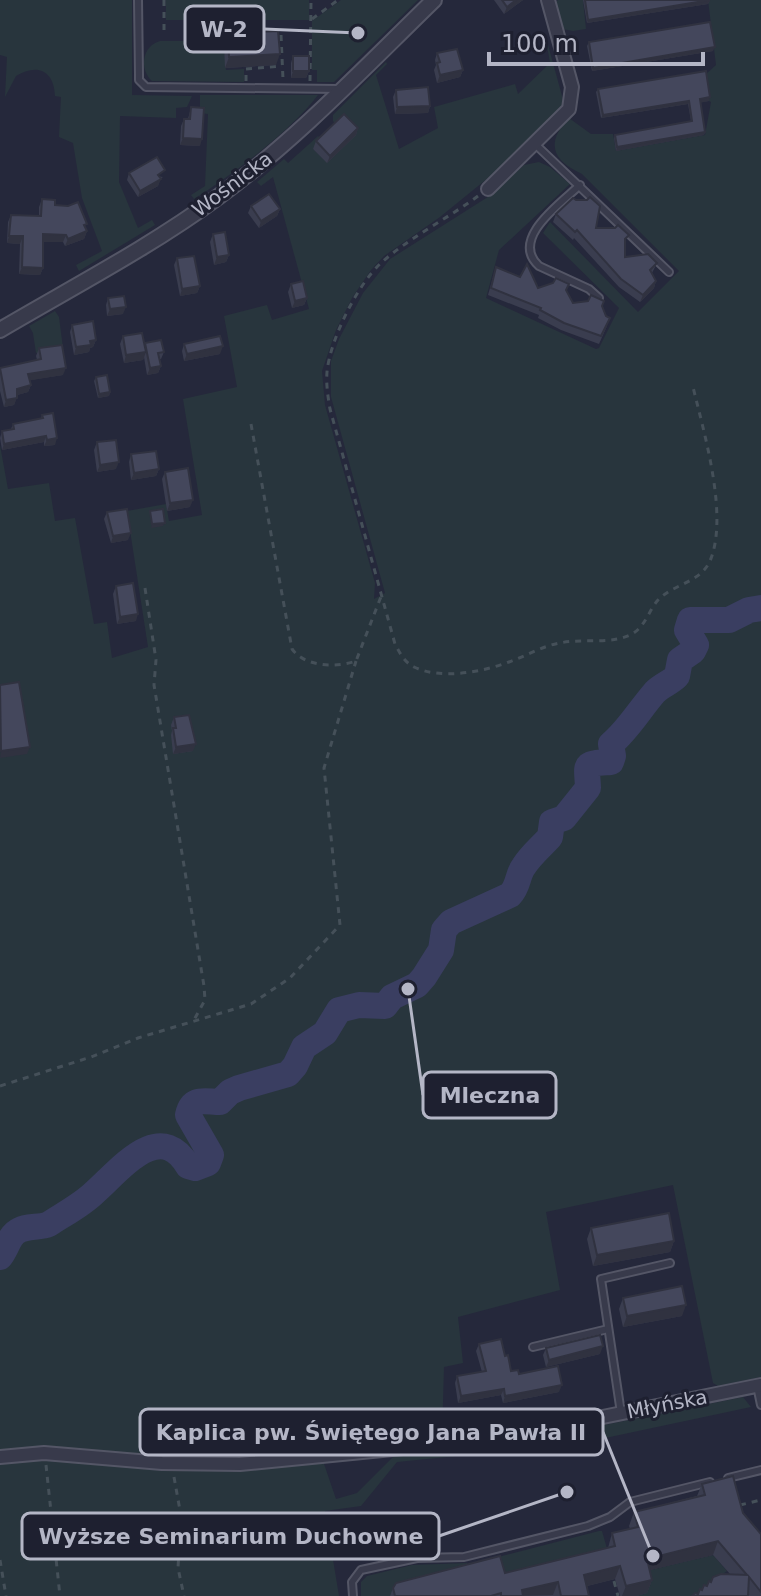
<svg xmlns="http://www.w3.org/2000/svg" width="761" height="1596" viewBox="0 0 761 1596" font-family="'DejaVu Sans',sans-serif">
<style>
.green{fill:#28353d}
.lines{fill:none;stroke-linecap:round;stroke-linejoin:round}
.river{stroke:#3a3e61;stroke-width:26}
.service-casing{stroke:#545666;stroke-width:10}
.minor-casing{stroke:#545666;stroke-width:16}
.tertiary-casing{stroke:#545666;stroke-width:18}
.path{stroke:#455059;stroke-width:3;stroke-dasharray:6 6;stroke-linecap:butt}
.service{stroke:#383a4b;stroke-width:6}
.minor{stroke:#383a4b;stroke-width:12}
.tertiary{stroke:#383a4b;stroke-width:14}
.wall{fill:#3a3d4f}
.shaded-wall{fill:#303240}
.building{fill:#44475c;stroke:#303240;stroke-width:2}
.labels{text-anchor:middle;stroke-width:6;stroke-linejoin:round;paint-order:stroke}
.street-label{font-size:20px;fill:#b4b6c6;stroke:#1e2030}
.leader{fill:none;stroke:#b4b6c6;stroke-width:3}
.callout-dot{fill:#b4b6c6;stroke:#1e2030;stroke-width:3}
.callout{fill:#1e2030;stroke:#b4b6c6;stroke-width:3}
.callout-label{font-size:22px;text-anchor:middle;font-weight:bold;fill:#b4b6c6}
</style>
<rect width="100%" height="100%" fill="#25283b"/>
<g class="green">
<path d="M0,0H132V95L192,96L187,107L176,108V118L120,116L119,182L138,228L152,220L155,225L79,271L76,265L102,251L82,198L73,143L59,137L61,97L55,96C54,71 38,63 16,76L5,97L7,57L0,55Z"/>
<rect x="166" y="0" width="143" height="20"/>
<polygon points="341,0 418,0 334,82 317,82 317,70 312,70 312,21"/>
<polygon points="558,0 583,0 586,29 573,31 562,29 554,4"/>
<path d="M708,0H761V1377L718,1386L713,1383L673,1185L546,1212L560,1290L458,1317L463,1363L444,1367L442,1437L313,1450L315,1462L323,1461L336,1499L357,1493L394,1456L530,1440L743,1397L751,1407L577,1444L397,1462L361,1506L325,1511L339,1596H0V445L8,489L49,483L55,521L75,518L94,624L107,622L112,658L148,647L127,511L166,504L169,521L202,515L183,399L237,387L224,316L267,305L272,320L309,309L273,177L261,186L257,182L284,159L288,163L318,136L322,140L313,149L327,162L337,126L333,121V115L386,62L387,64L376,75L399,149L438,128L434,107L515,84L518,94L550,63L545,34L564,103L504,165L440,217L384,256L371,270L352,298L336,330L322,371L325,405L375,583L374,599L385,593L331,397V361L339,339L363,293L390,259L491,195L524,165L539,162L550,167L570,184L499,250L486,298L596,349L599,348L619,308L543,233L550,222L638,312L679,271L582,174C551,160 546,142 569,118L591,134H613L616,151L705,135L711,102L709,101L705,75L716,65Z"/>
<path d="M160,41H224L226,70L244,69V82L152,81C139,69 142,46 160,41Z"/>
<path d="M200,95H318C292,130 231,176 194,199L191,195L205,186L208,114L200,113Z"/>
<polygon points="55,311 59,317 63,348 36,353 33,333 29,326"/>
<polygon points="599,1531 602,1531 610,1559 392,1596 361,1596 361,1582 367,1576 412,1565 467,1563 468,1572 501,1564 498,1557"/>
<polygon points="713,1555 727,1571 693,1596 636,1596 642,1572"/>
</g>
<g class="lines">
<path class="river" d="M0,1257C6,1250 8,1239 15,1233C26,1224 38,1229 49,1224C64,1214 82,1205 95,1192C120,1170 160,1118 188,1166L195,1168L208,1163L211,1155L188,1115C192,1096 206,1102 220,1102L230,1092L239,1088L288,1074L295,1066L304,1047L325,1033L339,1010L359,1005L385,1006L392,997L417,985L424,977L441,950L444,930L451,922L510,895C519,886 517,875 524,866C531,855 541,847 550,837L552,822L564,818L588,788C587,762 582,764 611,762L613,756L611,744C628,730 640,709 655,692C662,685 670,683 677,676L680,660L693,651L696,645L687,630L690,620H729L749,610L761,608"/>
<g class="service-casing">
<g id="service">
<polyline points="138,0 139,74 139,80 146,87 339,89"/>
<polyline points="535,144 669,272"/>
<path d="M580,185C561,203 509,239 539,266L589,289L599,298"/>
<polyline points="533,1347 608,1329"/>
<polyline points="757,1386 761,1405"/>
<polyline points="621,1413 601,1279 670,1263"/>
<polyline points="728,1478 761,1470"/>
<polyline points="353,1596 352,1582 361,1570 417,1558 464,1557 588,1526 610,1517 630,1502 710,1482"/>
</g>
</g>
<g class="minor-casing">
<g id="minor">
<polyline points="488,189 569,109 572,87 548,0"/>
<polyline points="0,1457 44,1453 162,1463 240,1464 494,1439 761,1385"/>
</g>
</g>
<g class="tertiary-casing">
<path id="tertiary" d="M0,330C73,287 150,247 218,197C297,139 365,67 434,0"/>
</g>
<g class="path">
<polyline points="164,0 164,35"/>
<polyline points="312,19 338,0"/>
<polyline points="281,35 283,79"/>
<polyline points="246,81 246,69 282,66"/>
<polyline points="310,81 311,0"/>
<path d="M478,196C447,219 410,237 381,263C357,285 330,340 327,372C326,385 328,397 330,409L395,644C400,653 404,662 414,667C441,680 482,672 509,662C526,656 542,646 560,643C582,638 612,645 632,634C645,627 649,610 658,600C673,584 700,583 710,561C729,516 704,433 693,387"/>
<path d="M251,424L292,649C305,667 336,668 356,661L382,594"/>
<polyline points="145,588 156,660 154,685 204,986 205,1000 194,1020"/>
<polyline points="0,1086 91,1057 138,1038 251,1004 290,978 340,925 324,768 356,661"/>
<polyline points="46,1465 60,1596"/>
<polyline points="174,1477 181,1516 178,1568 184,1596"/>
<polyline points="740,1505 761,1500"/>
<polyline points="0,1560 6,1596"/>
<polyline points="614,1581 618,1596"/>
</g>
<use href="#service" class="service"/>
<use href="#minor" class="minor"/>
<use href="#tertiary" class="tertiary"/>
</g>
<g class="wall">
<polygon points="494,0 523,0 504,14"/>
<polygon points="583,0 710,0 708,4 587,23"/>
<polygon points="228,33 276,65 225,68 224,44"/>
<polygon points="589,42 713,51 592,71 587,46"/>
<polygon points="437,53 463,70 460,77 437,83 434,70 436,65 435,60"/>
<polygon points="293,56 309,71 306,78 291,78 291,63"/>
<polygon points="598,89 709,101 700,102 705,132 704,135 616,151 614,138 615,135 691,121 688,104 601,118 596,92"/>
<polygon points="396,90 430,106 428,113 395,114 393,97"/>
<polygon points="191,107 200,146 180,145 181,126 184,119 188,119"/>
<polygon points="358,128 356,135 327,163 313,149 316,141"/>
<polygon points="129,173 163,177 160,179 158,186 138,197 127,180"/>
<polygon points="42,199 55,205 85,228 87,231 84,239 65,246 63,242 43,242 43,268 40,275 19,274 20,244 7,243 8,222 11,215 39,216 39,207"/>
<polygon points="251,206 280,209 277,216 259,228 248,213"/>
<polygon points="556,214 596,228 626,242 625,257 657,263 652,273 656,281 654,288 640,302 619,287 574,238 573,240 553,222"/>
<polygon points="213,234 229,255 226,262 214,265 210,242"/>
<polygon points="177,258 200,286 197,293 180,296 174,265"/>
<polygon points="496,267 538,288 566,291 573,303 602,306 607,326 599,344 561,330 538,318 539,315 488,295"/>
<polygon points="291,284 307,298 304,305 292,308 288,292"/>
<polygon points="108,298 123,314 107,316 106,305"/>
<polygon points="72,325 96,340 93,347 90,348 89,352 74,355 70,332"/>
<polygon points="123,336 144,345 145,343 164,352 161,359 159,359 161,366 158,373 147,375 144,357 143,360 124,363 120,344"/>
<polygon points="184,344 220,354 184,361 182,351"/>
<polygon points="39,348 63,375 30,380 31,385 28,392 17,395 14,405 4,407 0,391 0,368 37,360 36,356"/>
<polygon points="96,377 110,392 109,396 98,398 94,381"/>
<polygon points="42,415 55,445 44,446 44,442 2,450 0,438 2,431 11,429 13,424 41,418"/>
<polygon points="97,442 116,469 97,472 94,450"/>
<polygon points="131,454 159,469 156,476 131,480 129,462"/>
<polygon points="165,472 190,507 167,511 162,479"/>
<polygon points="107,512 128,540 111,543 104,519"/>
<polygon points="116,586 136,621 117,624 113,594"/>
<polygon points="174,717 193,751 173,754 171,735 172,731 171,725"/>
<polygon points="591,1228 674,1241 670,1252 593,1266 587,1239"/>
<polygon points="623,1298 682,1316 623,1327 619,1309"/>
<polygon points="479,1344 505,1356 511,1371 559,1392 503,1403 501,1395 458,1403 455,1383 457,1376 482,1372 476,1351"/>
<polygon points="546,1348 600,1354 546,1367 543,1355"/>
<polygon points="702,1484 743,1513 761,1534 761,1596 692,1596 698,1594 711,1582 730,1574 713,1555 650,1570 652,1580 647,1593 636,1596 620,1596 615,1579 587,1586 589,1596 390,1596 393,1588 505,1573 608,1548 612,1533 630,1529 629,1526 634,1512 697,1496"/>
</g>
<g class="shaded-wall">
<polygon points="516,0 523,0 504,14 507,7"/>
<polygon points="710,0 708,4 587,23 588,20"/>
<polygon points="715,47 713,51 592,71 593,68"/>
<polygon points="280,54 276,65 225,68 229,57"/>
<polygon points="463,70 460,77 437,83 440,75"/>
<polygon points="293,71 309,71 306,78 291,78"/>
<polygon points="710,97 709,101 699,103 700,99"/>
<polygon points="689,101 688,104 601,118 603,115"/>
<polygon points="430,106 428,113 395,114 397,107"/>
<polygon points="358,128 356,135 327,163 330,156"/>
<polygon points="705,132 704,135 616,151 617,147"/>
<polygon points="183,138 202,139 200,146 180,145"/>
<polygon points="161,179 158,186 138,197 140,191"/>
<polygon points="280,209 277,216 259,228 261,221"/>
<polygon points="87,231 84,239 65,246 68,239"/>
<polygon points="43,234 66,235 63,242 41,242"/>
<polygon points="9,236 23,236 20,244 7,243"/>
<polygon points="229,255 226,262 214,265 217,257"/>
<polygon points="22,267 43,268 40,275 19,274"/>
<polygon points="656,281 654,288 640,302 643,295"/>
<polygon points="200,286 197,293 180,296 182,289"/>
<polygon points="307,298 304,305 292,308 295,301"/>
<polygon points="126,307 123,314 107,316 110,309"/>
<polygon points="96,340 93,347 90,348 89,352 74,355 76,347 90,341"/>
<polygon points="223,346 220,354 184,361 187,354"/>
<polygon points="146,352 143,360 124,363 126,355"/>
<polygon points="161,366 158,373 147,375 150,368"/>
<polygon points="66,368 63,375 26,381 28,374"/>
<polygon points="31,385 28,392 14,396 17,389"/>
<polygon points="110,392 109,396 98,398 99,394"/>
<polygon points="17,398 14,405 4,407 6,400"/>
<polygon points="46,436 44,442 2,450 4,444"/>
<polygon points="57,438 55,445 44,446 47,440"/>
<polygon points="119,462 116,469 97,472 100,465"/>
<polygon points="159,469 156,476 131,480 134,473"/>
<polygon points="193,500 190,507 167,511 170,503"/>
<polygon points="165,523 163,526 151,528 152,524"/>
<polygon points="131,533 128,540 111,543 113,536"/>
<polygon points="138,614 136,621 117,624 120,617"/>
<polygon points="196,744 193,751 173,754 176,747"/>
<polygon points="30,747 27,754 0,758 1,751"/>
<polygon points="674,1241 670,1252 593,1266 597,1255"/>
<polygon points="686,1305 682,1316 623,1327 627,1316"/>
<polygon points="603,1346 600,1354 546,1367 549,1360"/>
<polygon points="562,1385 559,1392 503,1403 505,1396"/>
<polygon points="504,1389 501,1395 458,1403 461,1396"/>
<polygon points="718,1541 713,1555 642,1572 647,1559"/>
<polygon points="620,1566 615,1579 579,1588 584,1575"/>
<polygon points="652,1580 647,1593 636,1596 622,1596 626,1586"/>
<polygon points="558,1582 553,1595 520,1596 522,1590"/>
</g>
<g class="building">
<polygon points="502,0 516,0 507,7"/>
<polygon points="585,0 710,0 588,20"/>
<polygon points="710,22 715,47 593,68 589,42"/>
<polygon points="278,31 280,54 229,57 228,33"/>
<polygon points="457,49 463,70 440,75 437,63 440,62 437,53"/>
<rect x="293" y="56" width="16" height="15"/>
<polygon points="706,71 710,97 700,99 705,132 617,147 615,135 692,121 689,101 603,115 598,89"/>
<polygon points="428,87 430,106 397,107 396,90"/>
<polygon points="191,107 204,108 202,139 183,138 184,119 190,119"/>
<polygon points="344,114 358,128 330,156 316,141"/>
<polygon points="157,157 165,170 158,175 161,179 140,191 129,173"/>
<polygon points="269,194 280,209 261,221 251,206"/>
<polygon points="590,197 600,206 596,228 615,228 618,225 629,235 625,239 625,257 648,254 657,263 650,270 656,281 643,295 621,279 577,230 575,232 556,214 573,198 576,200 587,200"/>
<polygon points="42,199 55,200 55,205 68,206 78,202 87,224 84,225 87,231 68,239 66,235 43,234 43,268 22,267 23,236 9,236 11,215 41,216"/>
<polygon points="225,232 229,255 217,257 213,234"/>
<polygon points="194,256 200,286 182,289 177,258"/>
<polygon points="527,264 538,288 553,283 556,278 569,284 566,290 573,303 588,301 591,295 604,301 602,306 606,316 610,318 601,336 564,323 540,310 541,308 491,288 496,267 520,277"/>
<polygon points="303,281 307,298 295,301 291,284"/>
<polygon points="124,296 126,307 110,309 108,298"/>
<polygon points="93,321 96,340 90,341 91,345 76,347 72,325"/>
<polygon points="142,333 146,352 126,355 123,336"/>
<polygon points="220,336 223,346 187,354 184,344"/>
<polygon points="161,340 164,352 158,353 161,366 150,368 145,343"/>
<polygon points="62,345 66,368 28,374 31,385 17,389 17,398 6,400 0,368 41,359 39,348"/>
<polygon points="107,375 110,392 99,394 96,377"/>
<polygon points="53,413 57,438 47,440 46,436 4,444 2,431 14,429 13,424 43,418 42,415"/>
<polygon points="116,440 119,462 100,465 97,442"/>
<polygon points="156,451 159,469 134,473 131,454"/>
<polygon points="188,468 193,500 170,503 165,472"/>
<polygon points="127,509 131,533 113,536 107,512"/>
<polygon points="163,509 165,523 152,524 150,511"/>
<polygon points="133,583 138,614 120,617 116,586"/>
<polygon points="19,682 30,747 1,751 0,685"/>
<polygon points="189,715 196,744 176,747 173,728 176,728 174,717"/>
<polygon points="669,1213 674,1241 597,1255 591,1228"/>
<polygon points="682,1286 686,1305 627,1316 623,1298"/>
<polygon points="600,1335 603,1346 549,1360 546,1348"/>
<polygon points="501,1339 505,1356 508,1355 511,1371 518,1370 519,1374 558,1366 562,1385 505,1396 504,1389 461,1396 457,1376 486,1371 479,1344"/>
<polygon points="733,1476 743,1513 761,1534 761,1592 749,1577 748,1596 692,1596 695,1593 698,1594 700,1589 702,1590 704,1585 707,1586 709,1581 711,1582 713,1577 721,1574 747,1575 718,1541 647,1559 652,1580 626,1586 620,1566 584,1575 589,1596 561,1596 558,1582 522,1590 523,1596 501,1596 501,1593 491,1596 395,1596 393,1588 396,1583 500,1556 505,1573 615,1546 612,1533 638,1527 634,1512 705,1495 702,1484"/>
</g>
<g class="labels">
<g class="street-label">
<text transform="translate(232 184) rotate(-37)" y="7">Wośnicka</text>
<text transform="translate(667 1404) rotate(-11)" y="7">Młyńska</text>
</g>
</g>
<path class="leader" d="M358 33L264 29M408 989L423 1095M653 1556L603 1432M567 1492L439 1536"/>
<g class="callout-dot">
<circle cx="358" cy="33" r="8"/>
<circle cx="408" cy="989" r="8"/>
<circle cx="653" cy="1556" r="8"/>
<circle cx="567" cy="1492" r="8"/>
</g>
<g class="callout">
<rect x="185" y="6" width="79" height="46" rx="8"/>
<rect x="423" y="1072" width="133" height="46" rx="8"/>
<rect x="140" y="1409" width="463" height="46" rx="8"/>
<rect x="22" y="1513" width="417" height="46" rx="8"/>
</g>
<g class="callout-label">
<text x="224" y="37">W-2</text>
<text x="490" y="1103">Mleczna</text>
<text x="371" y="1440">Kaplica pw. Świętego Jana Pawła II</text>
<text x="231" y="1544">Wyższe Seminarium Duchowne</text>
</g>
<path d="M489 52v12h214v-12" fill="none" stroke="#b4b6c6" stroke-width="4"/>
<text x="501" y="52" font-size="24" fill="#b4b6c6" stroke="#1e2030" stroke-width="6" paint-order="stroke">100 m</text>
</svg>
